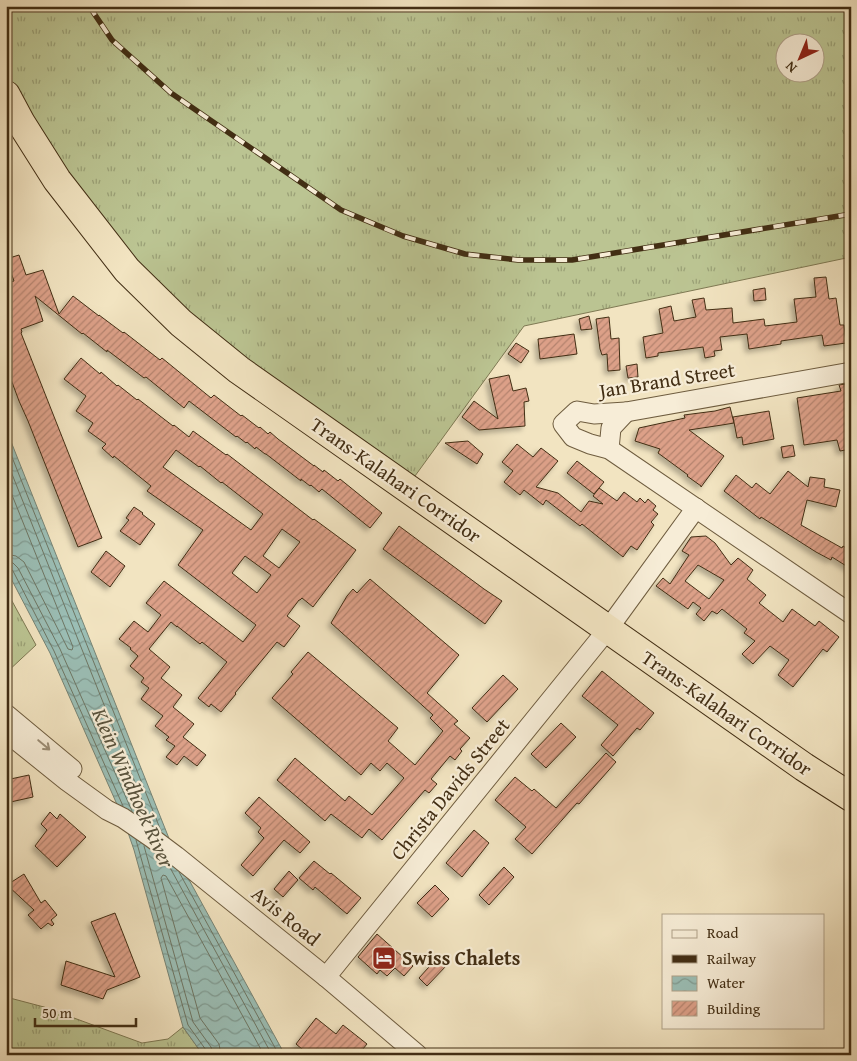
<svg xmlns="http://www.w3.org/2000/svg" width="857" height="1061" viewBox="0 0 857 1061" font-family="'Gentium Book Plus',serif">
<style>
.grass{fill:url(#grass-tufts);stroke:#7e7953;fill-rule:evenodd}
.water{fill:url(#water-waves);stroke:#778475}
.lines{fill:none;stroke-linecap:round;stroke-linejoin:round}
.shore{stroke:#6e7664;stroke-width:1}
.building{fill:url(#building-hatch);stroke:#422e14;fill-rule:evenodd;filter:url(#shadow)}
.minor-casing{stroke:#6e5c3f;stroke-width:21}
.highway-casing{stroke:#422e14;stroke-width:30}
.minor{stroke:#f7edd7;stroke-width:19}
.highway{stroke:#f2e4c1;stroke-width:28}
.rail-casing{stroke:#422e14;stroke-width:5.5}
.rail{stroke:#f7edd7;stroke-width:4;stroke-dasharray:11;stroke-linecap:butt}
.oneway{stroke:#9c8e76}
.labels{text-anchor:middle;stroke-width:4.5;stroke-linejoin:round;paint-order:stroke}
.street-label{font-size:20px;fill:#422e14;stroke:#f7edd7}
.poi-label{font-size:20px;font-weight:bold;fill:#422e14;stroke:#f7edd7;text-anchor:start}
.water-label{font-size:21px;font-style:italic;fill:#58523c;stroke:#f7edd7}
</style>
<defs>
<pattern id="grass-tufts" width="24" height="20" patternUnits="userSpaceOnUse" patternTransform="scale(1.25)"><rect width="24" height="20" fill="#bbc492"/><path d="M3 7l-1-3M5 7V3M7 7l1-3M15 17l-1-3M17 17v-4M19 17l1-3" fill="none" stroke="#9aa076"/></pattern>
<pattern id="water-waves" width="16" height="10" patternUnits="userSpaceOnUse" patternTransform="scale(1.25)"><rect width="16" height="10" fill="#9bbeb5"/><path d="M0 5q4-4 8 0t8 0" fill="none" stroke="#809b92"/></pattern>
<pattern id="building-hatch" width="6" height="6" patternUnits="userSpaceOnUse" patternTransform="scale(1.25)"><rect width="6" height="6" fill="#dca088"/><path d="M-1 1l2-2M0 6l6-6M5 7l2-2" fill="none" stroke="#b4836e"/></pattern>
<filter id="shadow"><feDropShadow dx="-3.5" dy="3.5" stdDeviation="2.5" flood-color="#0004"/></filter>
</defs>
<rect width="100%" height="100%" fill="#f2e4c1"/>
<filter id="stains"><feTurbulence type="fractalNoise" baseFrequency=".004" numOctaves="4"/><feColorMatrix values="0 0 0 0 .2 0 0 0 0 .09 0 0 0 0 .02 0 0 0 .5 -.17"/></filter>
<radialGradient id="worn" r=".72"><stop offset=".6" stop-color="#630" stop-opacity="0"/><stop offset="1" stop-color="#630" stop-opacity=".3"/></radialGradient>
<g class="grass">
<path d="M6,6H851V257L524,326L407,487L181,323L6,95ZM784,42H814V72H784Z"/>
<polygon points="6,590 36,645 6,673"/>
<polygon points="6,997 44,1007 142,1043 168,1039 183,1027 203,1055 6,1055"/>
</g>
<polygon class="water" points="6,429 176,856 285,1055 203,1055 183,1027 134,850 123,818 50,653 6,569"/>
<g class="lines">
<g class="shore">
<polyline points="6,442 161,831"/>
<polyline points="6,459 152,825"/>
<polyline points="6,480 73,647 72,650 68,649 24,562 16,556 6,554"/>
<polyline points="6,561 13,563 18,568 60,649 132,811"/>
<polyline points="6,568 10,568 13,571 54,651 123,806"/>
<polyline points="136,840 188,1025 206,1050 207,1055"/>
<polyline points="144,846 193,1022 211,1047 213,1055"/>
<polyline points="167,862 272,1055"/>
<polyline points="179,872 279,1055"/>
<polyline points="221,1055 219,1044 200,1018 161,878 163,875 166,876 264,1055"/>
</g>
</g>
<g class="building">
<polygon points="19,255 26,275 43,270 59,314 73,296 99,316 99,315 123,333 124,332 160,360 162,358 211,398 214,395 241,416 242,415 259,428 260,427 268,434 270,432 278,439 314,466 314,465 323,472 324,470 338,481 340,479 382,513 370,528 322,489 319,492 311,485 310,486 301,479 301,481 266,454 265,454 256,447 255,449 247,442 246,443 237,436 236,437 189,401 184,408 146,377 144,378 107,350 107,352 83,333 82,334 35,296 43,321 21,329 22,332 21,333 102,538 78,547 28,421 19,401 6,366 6,343 10,342 6,332 6,283 14,281 6,259"/>
<polygon points="826,277 829,299 836,298 840,325 844,325 846,343 824,346 822,335 781,341 781,344 749,349 747,334 720,337 722,350 714,351 715,356 705,358 703,347 658,353 658,356 646,358 643,337 663,333 659,309 671,306 674,321 696,317 692,300 704,298 706,310 732,308 733,323 764,319 765,326 797,322 794,299 816,297 814,278"/>
<polygon points="765,288 766,300 754,301 753,290"/>
<polygon points="589,316 592,329 581,330 579,319"/>
<polygon points="609,317 611,339 619,338 620,370 608,371 607,354 602,355 600,349 596,319"/>
<polygon points="574,334 577,354 540,359 538,339"/>
<polygon points="516,343 529,351 521,363 508,354"/>
<path d="M81,358L100,374L101,372L117,386L118,385L137,400L138,399L173,426L174,425L189,437L193,431L226,455L227,454L313,520L314,519L356,550L313,607L302,598L300,600H299L287,616L300,626L284,647L277,642L235,693L236,694L221,712L211,704L209,707L198,698L227,662L202,642L200,644L177,626V627L171,622L149,649L170,667L161,678L182,695L173,707L194,724L183,737L206,755L197,766L184,756L177,765L166,757L175,746L166,740L169,737L155,726L163,716L141,699L149,688L141,682L144,678L130,666L138,656L130,649L131,648L119,639L134,621L148,632L161,615L146,603L164,581L243,642L256,625L178,565L203,530L147,491L151,486L114,456L113,458L102,448L106,444L88,431L93,423L76,411L86,396L64,379ZM176,450L199,467L200,466L221,483L222,482L263,514L251,530L163,467ZM282,529L300,542L279,568L263,556ZM245,556L271,575L257,593L232,573Z"/>
<polygon points="637,364 638,377 628,378 626,366"/>
<polygon points="509,375 513,391 526,388 529,401 524,402 525,426 479,430 462,417 474,401 498,419 489,379"/>
<polygon points="851,383 851,449 840,451 837,440 804,445 797,398 841,391 839,385"/>
<polygon points="730,407 734,423 722,425 689,430 724,456 701,487 701,486 687,476 688,475 658,453 660,449 635,441 639,428 685,418 684,415 715,411"/>
<polygon points="769,411 774,439 743,445 742,437 737,438 733,417"/>
<polygon points="468,441 483,454 477,464 445,443"/>
<polygon points="517,444 533,457 541,448 558,461 536,487 558,493 581,512 589,501 603,504 593,496 599,488 617,501 624,492 637,502 640,498 645,503 648,499 656,506 653,510 658,514 651,522 654,525 637,550 631,546 623,557 582,524 580,526 546,500 543,505 524,490 520,495 504,482 513,471 502,462"/>
<polygon points="793,445 795,456 783,458 781,447"/>
<polygon points="577,461 604,482 594,494 567,473"/>
<polygon points="788,471 808,487 810,477 825,479 824,487 840,490 836,507 807,500 801,525 842,548 843,546 851,551 851,569 832,557 831,560 816,552 761,517 760,519 724,491 736,475 752,488 756,483 770,494"/>
<polygon points="134,507 143,513 142,514 155,524 140,545 120,531 129,520 126,518"/>
<polygon points="399,526 484,589 502,601 485,624 383,549"/>
<path d="M706,536L715,543L731,565L738,558L753,570L747,579L766,595L759,603L783,622L792,609L815,626L819,621L839,637L827,652L823,649L793,687L778,675L789,660L770,646L753,664L742,654L755,641L744,633L747,629L722,609L717,614L712,611L704,621L696,614L701,608L693,602L688,609L656,586L663,578L670,584L689,555L682,551L691,537ZM698,565L724,580L709,599L685,581Z"/>
<polygon points="106,551 125,566 110,587 91,572"/>
<polygon points="370,579 459,655 427,693 458,721 454,724 470,738 460,749 462,751 455,760 450,756 431,779 437,784 429,793 425,790 382,840 369,829 362,838 331,814 325,821 277,780 295,758 345,801 349,796 372,815 404,778 387,763 380,771 371,763 361,775 272,698 293,674 291,672 308,652 398,728 388,741 415,765 443,731 430,718 433,715 331,623 347,596 353,589 357,593"/>
<polygon points="602,671 654,713 640,730 637,728 613,756 601,745 618,725 582,696"/>
<polygon points="503,675 518,689 487,722 472,708"/>
<polygon points="561,723 576,737 546,768 531,754"/>
<polygon points="606,753 616,762 579,804 577,803 532,854 515,839 526,827 495,800 515,777 532,791 534,789 556,808"/>
<polygon points="29,775 33,797 6,803 6,780"/>
<polygon points="259,797 310,842 300,853 284,840 253,876 241,865 264,838 258,832 261,828 245,813"/>
<polygon points="50,812 57,819 60,814 86,837 57,867 35,846 47,830 41,824"/>
<polygon points="474,830 489,843 462,877 446,863"/>
<polygon points="314,861 330,874 331,873 361,898 347,914 315,887 313,890 299,878"/>
<polygon points="504,867 514,877 489,905 479,895"/>
<polygon points="289,871 298,880 283,897 274,889"/>
<polygon points="24,874 41,903 45,900 57,915 51,920 54,924 52,926 48,923 41,929 28,915 34,910 7,885"/>
<polygon points="435,885 449,899 432,917 417,903"/>
<polygon points="115,913 140,977 107,990 103,999 61,985 66,961 115,977 91,922"/>
<polygon points="377,934 413,966 404,976 395,968 387,976 380,970 377,974 358,957"/>
<polygon points="438,957 447,965 427,986 419,978"/>
<polygon points="316,1018 336,1034 343,1025 367,1044 358,1055 325,1055 318,1049 313,1055 309,1055 296,1044"/>
</g>
<g class="lines">
<g class="minor-casing">
<g id="minor">
<polyline points="851,372 626,412 594,414 577,411 563,424 573,437 590,444 609,449 851,614"/>
<polyline points="609,449 611,428 626,412"/>
<polyline points="6,714 72,769"/>
<polyline points="6,732 67,781 107,810 123,818 152,838 176,856 326,977 418,1055"/>
<polyline points="326,977 608,629 696,508"/>
</g>
</g>
<g class="highway-casing">
<polyline id="highway" points="6,95 21,123 57,180 127,270 181,323 239,370 804,767 851,797"/>
</g>
<use href="#minor" class="minor"/>
<use href="#highway" class="highway"/>
<g class="rail-casing">
<polyline id="rail" points="89,6 112,40 171,93 341,210 403,236 465,254 518,260 572,260 851,214"/>
</g>
<use href="#rail" class="rail"/>
</g>
<defs><path id="oneway-shaft" d="M-6 0H5M1.5-3L5.5 0L1.5 3" fill="none" stroke-width="1.6" stroke-linecap="round" stroke-linejoin="round" transform="scale(1.25)"/></defs>
<use class="oneway" href="#oneway-shaft" transform="translate(44 745) rotate(40)"/>
<defs>
<g id="hotel-square" transform="scale(1.25)"><rect x="-9" y="-9" width="18" height="18" rx="4" fill="#8f2418" stroke="#f7edd7"/><path d="M-6-4.5h1.5V1H6V5H4.5V3h-9V5H-6ZM-4 0a1.8 1.8 0 1 1 3.6 0ZM.5 0V-2.5h3Q6-2.5 6 0Z" fill="#fff"/></g>
</defs>
<g fill-rule="evenodd">
<use href="#hotel-square" x="384" y="958"/>
</g>
<g class="labels">
<g class="street-label">
<text transform="translate(667 380) rotate(-9)" y="7">Jan Brand Street</text>
<text transform="translate(396 480) rotate(35)" y="7">Trans-Kalahari Corridor</text>
<text transform="translate(727 713) rotate(35)" y="7">Trans-Kalahari Corridor</text>
<text transform="translate(450 789) rotate(-51)" y="7">Christa Davids Street</text>
<text transform="translate(286 916) rotate(39)" y="7">Avis Road</text>
</g>
<g class="poi-label">
<text x="402" y="965">Swiss Chalets</text>
</g>
<g class="water-label">
<text transform="translate(133 788) rotate(66)" y="7">Klein Windhoek River</text>
</g>
</g>
<rect width="857" height="1061" fill="none" stroke="#f2e4c1" stroke-width="25"/>
<rect x="8" y="8" width="842" height="1046" fill="none" stroke="#422e14" stroke-width="2.5"/>
<rect x="12" y="12" width="832" height="1036" fill="none" stroke="#422e14"/>
<rect x="662" y="914" width="162" height="115" fill="#f7edd7" stroke="#afa189"/>
<rect x="672" y="930" width="25" height="8" fill="#f7edd7" stroke="#afa189"/>
<text x="707" y="938" font-size="15" fill="#422e14">Road</text>
<rect x="672" y="955" width="25" height="8" fill="#422e14" stroke="#afa189"/>
<text x="707" y="964" font-size="15" fill="#422e14">Railway</text>
<rect x="672" y="976" width="25" height="15" fill="url(#water-waves)" stroke="#afa189"/>
<text x="707" y="988" font-size="15" fill="#422e14">Water</text>
<rect x="672" y="1001" width="25" height="15" fill="url(#building-hatch)" stroke="#afa189"/>
<text x="707" y="1014" font-size="15" fill="#422e14">Building</text>
<g transform="translate(800 58) rotate(224)"><circle r="24" fill="#f7edd7" stroke="#afa189"/>
<path d="M0-4L9 19L0 12L-9 19Z" fill="#8f2418"/>
<text y="-8" font-size="14" font-weight="bold" text-anchor="middle" fill="#422e14">N</text>
</g>
<path d="M35 1018v8h101v-8" fill="none" stroke="#422e14" stroke-width="2.5"/>
<text x="42" y="1018" font-size="15" fill="#422e14" stroke="#f7edd7" stroke-width="4" paint-order="stroke">50 m</text>
<rect width="100%" height="100%" filter="url(#stains)"/>
<rect width="100%" height="100%" fill="url(#worn)"/>
</svg>
